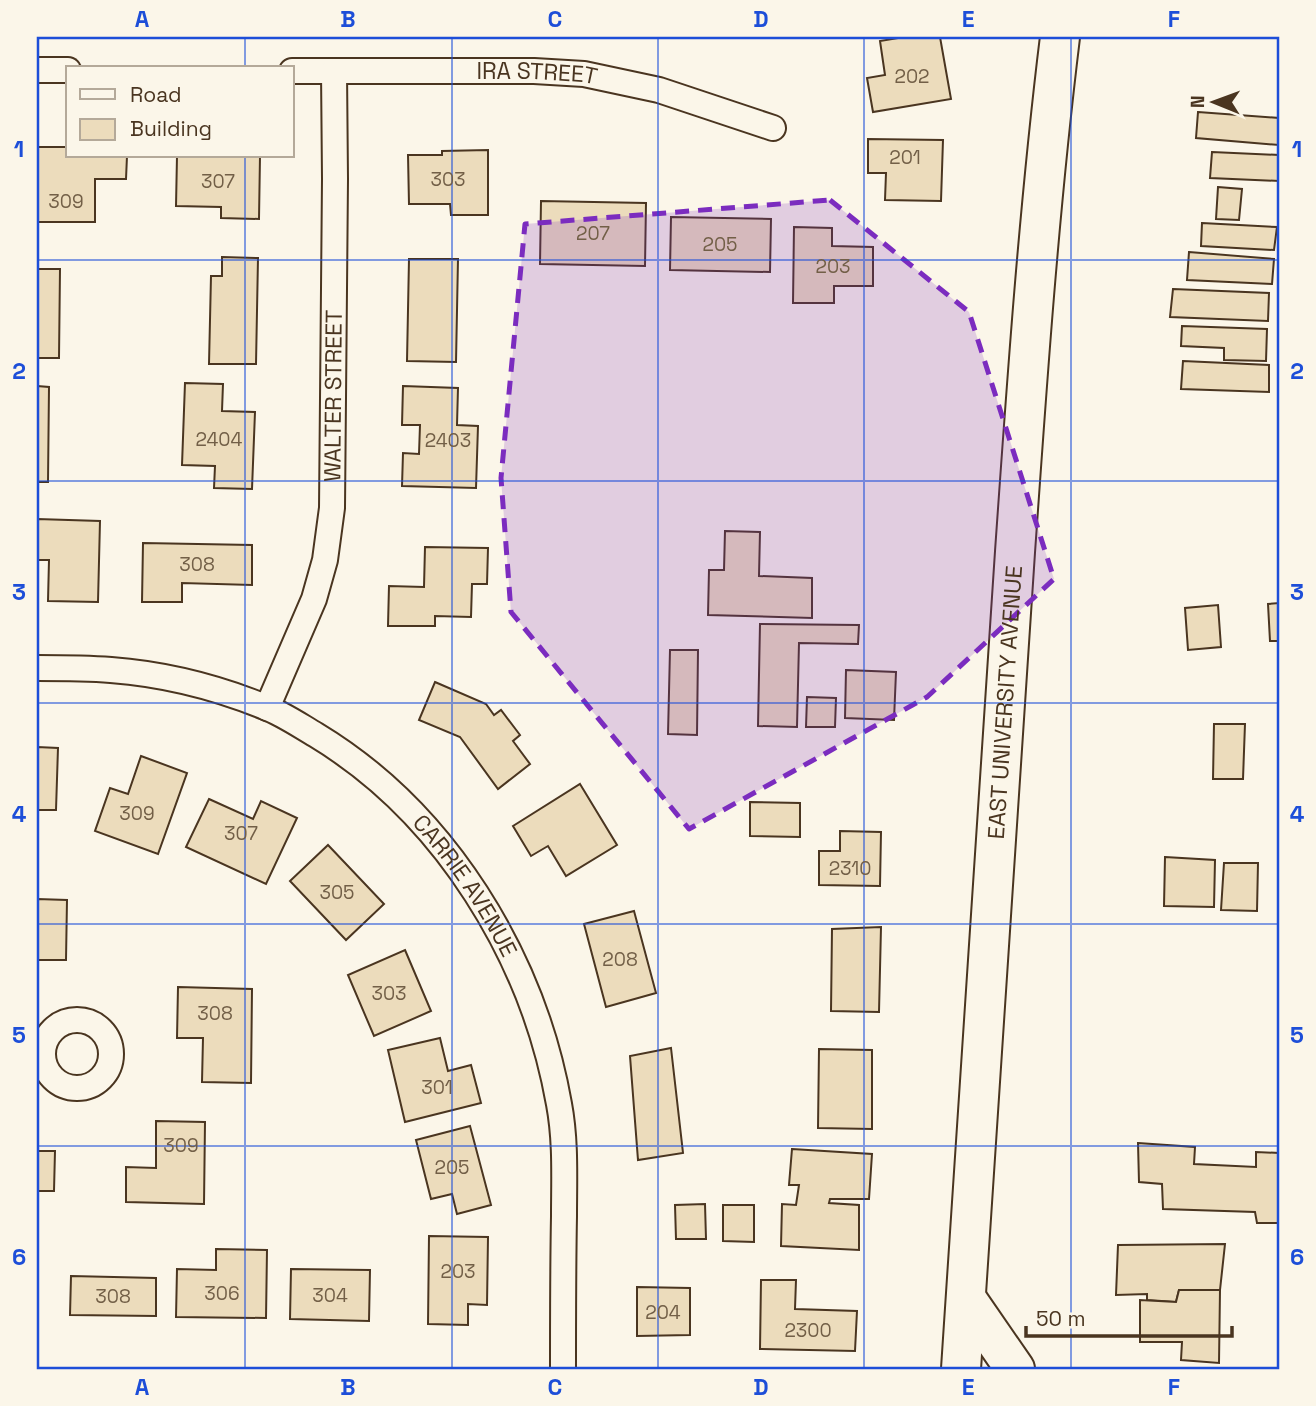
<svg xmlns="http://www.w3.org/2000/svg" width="1316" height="1406" viewBox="0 0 1316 1406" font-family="'Space Grotesk',sans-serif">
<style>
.building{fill:#ecdcbc;stroke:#4a3520;stroke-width:2}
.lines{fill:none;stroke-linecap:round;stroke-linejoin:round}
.street-casing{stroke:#4a3520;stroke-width:28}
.primary-casing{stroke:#4a3520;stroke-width:42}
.street{stroke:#fbf6e9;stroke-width:24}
.primary{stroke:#fbf6e9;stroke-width:38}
.marked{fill:#7b2cbf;fill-opacity:0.2;stroke:#7b2cbf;stroke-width:5;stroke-dasharray:14 9;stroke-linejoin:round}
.grid{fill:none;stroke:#1d4ed8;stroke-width:2;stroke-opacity:0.55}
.labels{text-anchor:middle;stroke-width:5;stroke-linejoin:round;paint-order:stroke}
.number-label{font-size:19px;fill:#725f47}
.street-label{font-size:23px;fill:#4a3520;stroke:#fbf6e9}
.neatline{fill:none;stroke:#1d4ed8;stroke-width:2.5}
.grid-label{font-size:23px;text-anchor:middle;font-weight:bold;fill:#1d4ed8}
</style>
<rect width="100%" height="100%" fill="#fbf6e9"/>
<g class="building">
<polygon points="904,37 940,37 951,99 873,112 867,78 885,75 880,41"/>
<polygon points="1198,112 1279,118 1279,145 1196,138"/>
<polygon points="868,139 943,140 941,201 885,200 886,173 868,173"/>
<polygon points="37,147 68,147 68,156 127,156 126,179 95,179 95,222 37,222"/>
<polygon points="488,150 488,215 451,215 450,204 409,204 408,155 442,155 442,151"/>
<polygon points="1212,152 1279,155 1279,181 1210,178"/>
<polygon points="177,156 260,156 259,219 221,218 221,207 176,206"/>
<polygon points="1218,187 1242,189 1239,220 1216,219"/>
<polygon points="541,201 646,203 645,266 540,264"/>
<polygon points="671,217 771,219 770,272 670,270"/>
<polygon points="1202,223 1277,227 1274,250 1201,246"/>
<polygon points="794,227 832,228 832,246 873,247 873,286 834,286 834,303 793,303"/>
<polygon points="1189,252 1274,259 1272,284 1187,280"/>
<polygon points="222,257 258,258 256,364 209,364 211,276 222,276"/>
<polygon points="409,259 458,259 456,362 407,361"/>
<polygon points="37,269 60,269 59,358 37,358"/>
<polygon points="1173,289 1269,293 1268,321 1170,317"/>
<polygon points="1182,326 1267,329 1266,361 1224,360 1224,348 1181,346"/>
<polygon points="1183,361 1269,365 1269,392 1181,389"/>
<polygon points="185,383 223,384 222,411 255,412 252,489 214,488 215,466 182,465"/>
<polygon points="37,386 49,387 48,482 37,482"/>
<polygon points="403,386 458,388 457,425 478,426 476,488 402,486 403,453 419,454 420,425 402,425"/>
<polygon points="37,519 100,521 98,602 48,601 49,560 37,560"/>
<polygon points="725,531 760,532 759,576 812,578 812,618 708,615 709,570 724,570"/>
<polygon points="143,543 252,545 252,585 182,583 182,602 142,602"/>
<polygon points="425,547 488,548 487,584 472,584 471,617 435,616 435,626 388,626 389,586 424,587"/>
<polygon points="1279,603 1279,641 1270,641 1268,604"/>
<polygon points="1218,605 1221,647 1188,650 1185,608"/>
<polygon points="760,624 859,625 858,644 799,643 797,727 758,726"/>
<polygon points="670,650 698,650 697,735 668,734"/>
<polygon points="846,670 896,672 894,720 845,718"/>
<polygon points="435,682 486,704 494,715 501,710 520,735 513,741 530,764 498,789 460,737 419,720"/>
<polygon points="807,697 836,698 835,727 806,727"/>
<polygon points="1214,724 1245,724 1243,779 1213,779"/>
<polygon points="37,747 58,748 56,810 37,810"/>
<polygon points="141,756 187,773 158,854 95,831 110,788 128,794"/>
<polygon points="580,784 617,845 566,876 548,846 531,856 513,826"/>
<polygon points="209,799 253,819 261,801 297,818 266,884 186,847"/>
<polygon points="750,802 800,803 800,837 750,836"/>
<polygon points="840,831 881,832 880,886 819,885 819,851 840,851"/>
<polygon points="328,845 384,904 346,940 290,881"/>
<polygon points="1165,857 1215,860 1214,907 1164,906"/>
<polygon points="1224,863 1258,863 1257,911 1221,910"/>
<polygon points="37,899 67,900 66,960 37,960"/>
<polygon points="634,911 656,993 606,1007 584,924"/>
<polygon points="881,927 879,1012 831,1011 832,929"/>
<polygon points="405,950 431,1011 374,1036 348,975"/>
<polygon points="178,987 252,989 251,1083 202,1082 203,1038 177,1038"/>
<polygon points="440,1038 448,1071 471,1065 481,1103 405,1122 388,1050"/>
<polygon points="671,1048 683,1153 638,1160 630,1056"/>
<polygon points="819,1049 872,1050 872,1129 818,1128"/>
<polygon points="156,1121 205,1122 204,1204 126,1202 126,1167 156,1168"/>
<polygon points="470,1126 491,1205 457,1214 452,1194 431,1199 416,1140"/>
<polygon points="1138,1143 1195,1147 1194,1164 1256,1167 1256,1152 1279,1153 1279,1223 1257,1223 1255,1212 1163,1209 1162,1184 1139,1182"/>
<polygon points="792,1149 872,1154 869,1199 830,1199 829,1203 859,1205 859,1250 781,1246 782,1204 796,1205 799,1185 789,1185"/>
<polygon points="37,1151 55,1151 54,1191 37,1191"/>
<polygon points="705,1204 706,1239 676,1239 675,1205"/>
<polygon points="723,1205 754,1205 754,1242 723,1241"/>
<polygon points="429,1236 488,1237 487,1305 468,1304 468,1325 428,1324"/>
<polygon points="1225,1244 1220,1290 1179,1290 1176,1302 1147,1300 1147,1294 1116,1295 1118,1245"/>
<polygon points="216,1249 267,1250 266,1318 176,1317 177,1269 216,1270"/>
<polygon points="291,1269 370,1270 369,1321 290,1319"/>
<polygon points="71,1276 156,1278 156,1316 70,1315"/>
<polygon points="761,1280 796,1280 795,1309 857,1311 855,1351 760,1349"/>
<polygon points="637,1287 690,1288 690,1335 637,1336"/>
<polygon points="1179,1290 1220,1290 1219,1363 1181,1360 1182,1342 1140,1342 1140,1300 1176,1302"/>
</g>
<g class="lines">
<g class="street-casing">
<g id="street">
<polyline points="37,70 68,70"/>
<path id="s1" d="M292,71H534L584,74L659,90L773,128"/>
<path id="s2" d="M37,668C61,668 86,668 111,670C164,674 216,687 265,707C283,714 299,725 316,735C445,813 533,957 559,1104C566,1141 564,1179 564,1216C563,1267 563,1318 563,1369"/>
<path id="s3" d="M267,708L314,599L325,560L332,508L335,179L334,71"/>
<circle cx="77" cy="1054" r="34"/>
</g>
</g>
<g class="primary-casing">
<g id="primary">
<polyline points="966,1298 1015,1369"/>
<path id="s4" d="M961,1369C980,1097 996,824 1015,552C1027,380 1039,208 1060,37"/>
</g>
</g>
<use href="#street" class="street"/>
<use href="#primary" class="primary"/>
</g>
<path class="marked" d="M830,200L969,312L1054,579L927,697L689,829L511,612L501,478L525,224Z"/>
<path class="grid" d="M245,37V68M452,37V1369M658,37V1369M864,37V1369M1071,37V1369M245,156V1369M37,260H1279M37,481H1279M37,703H1279M37,924H1279M37,1146H1279"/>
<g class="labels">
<g class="number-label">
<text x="912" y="83">202</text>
<text x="905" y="164">201</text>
<text x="448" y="186">303</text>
<text x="218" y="188">307</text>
<text x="66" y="208">309</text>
<text x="593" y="240">207</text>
<text x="720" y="251">205</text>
<text x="833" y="273">203</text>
<text x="219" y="446">2404</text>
<text x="448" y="447">2403</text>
<text x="197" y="571">308</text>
<text x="137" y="820">309</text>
<text x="241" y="840">307</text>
<text x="850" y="875">2310</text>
<text x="337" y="899">305</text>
<text x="620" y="966">208</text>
<text x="389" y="1000">303</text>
<text x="215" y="1020">308</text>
<text x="437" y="1094">301</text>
<text x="181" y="1152">309</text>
<text x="452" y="1174">205</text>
<text x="458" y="1278">203</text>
<text x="222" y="1300">306</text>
<text x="330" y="1302">304</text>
<text x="113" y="1303">308</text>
<text x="663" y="1319">204</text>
<text x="808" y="1337">2300</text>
</g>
<g class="street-label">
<text dy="8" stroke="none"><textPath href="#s1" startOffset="245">IRA STREET</textPath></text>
<text dy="8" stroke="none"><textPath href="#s3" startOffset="324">WALTER STREET</textPath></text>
<text dy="8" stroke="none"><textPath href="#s4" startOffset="668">EAST UNIVERSITY AVENUE</textPath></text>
<text dy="8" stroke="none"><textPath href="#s2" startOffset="506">CARRIE AVENUE</textPath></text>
</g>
</g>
<rect width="1316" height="1406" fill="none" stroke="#fbf6e9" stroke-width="77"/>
<rect x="66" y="66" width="228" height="91" fill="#fbf6e9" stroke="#b4a999" stroke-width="2"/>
<rect x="80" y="89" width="35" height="10" fill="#fbf6e9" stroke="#b4a999" stroke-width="2"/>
<text x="130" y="102" font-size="21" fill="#4a3520">Road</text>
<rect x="80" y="119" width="35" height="21" fill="#ecdcbc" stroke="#b4a999" stroke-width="2"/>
<text x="130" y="136" font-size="21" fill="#4a3520">Building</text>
<g transform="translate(1214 102) rotate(271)" stroke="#fbf6e9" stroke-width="5" paint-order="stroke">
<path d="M0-5L12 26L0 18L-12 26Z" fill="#4a3520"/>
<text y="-10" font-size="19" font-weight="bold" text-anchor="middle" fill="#4a3520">N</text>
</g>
<path d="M1026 1326v10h206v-10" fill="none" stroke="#4a3520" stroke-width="3.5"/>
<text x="1036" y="1326" font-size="21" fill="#4a3520" stroke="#fbf6e9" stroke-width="5" paint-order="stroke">50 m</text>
<rect x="38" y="38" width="1240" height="1330" class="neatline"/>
<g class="grid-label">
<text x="142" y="27">A</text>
<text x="348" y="27">B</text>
<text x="555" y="27">C</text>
<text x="761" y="27">D</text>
<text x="968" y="27">E</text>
<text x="1174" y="27">F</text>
<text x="19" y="157">1</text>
<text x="1297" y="157">1</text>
<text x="19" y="379">2</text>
<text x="1297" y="379">2</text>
<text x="19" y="600">3</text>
<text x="1297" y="600">3</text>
<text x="19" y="822">4</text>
<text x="1297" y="822">4</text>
<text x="19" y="1043">5</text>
<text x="1297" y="1043">5</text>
<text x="19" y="1265">6</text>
<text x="1297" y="1265">6</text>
<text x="142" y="1395">A</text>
<text x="348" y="1395">B</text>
<text x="555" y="1395">C</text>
<text x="761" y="1395">D</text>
<text x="968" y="1395">E</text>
<text x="1174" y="1395">F</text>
</g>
</svg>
